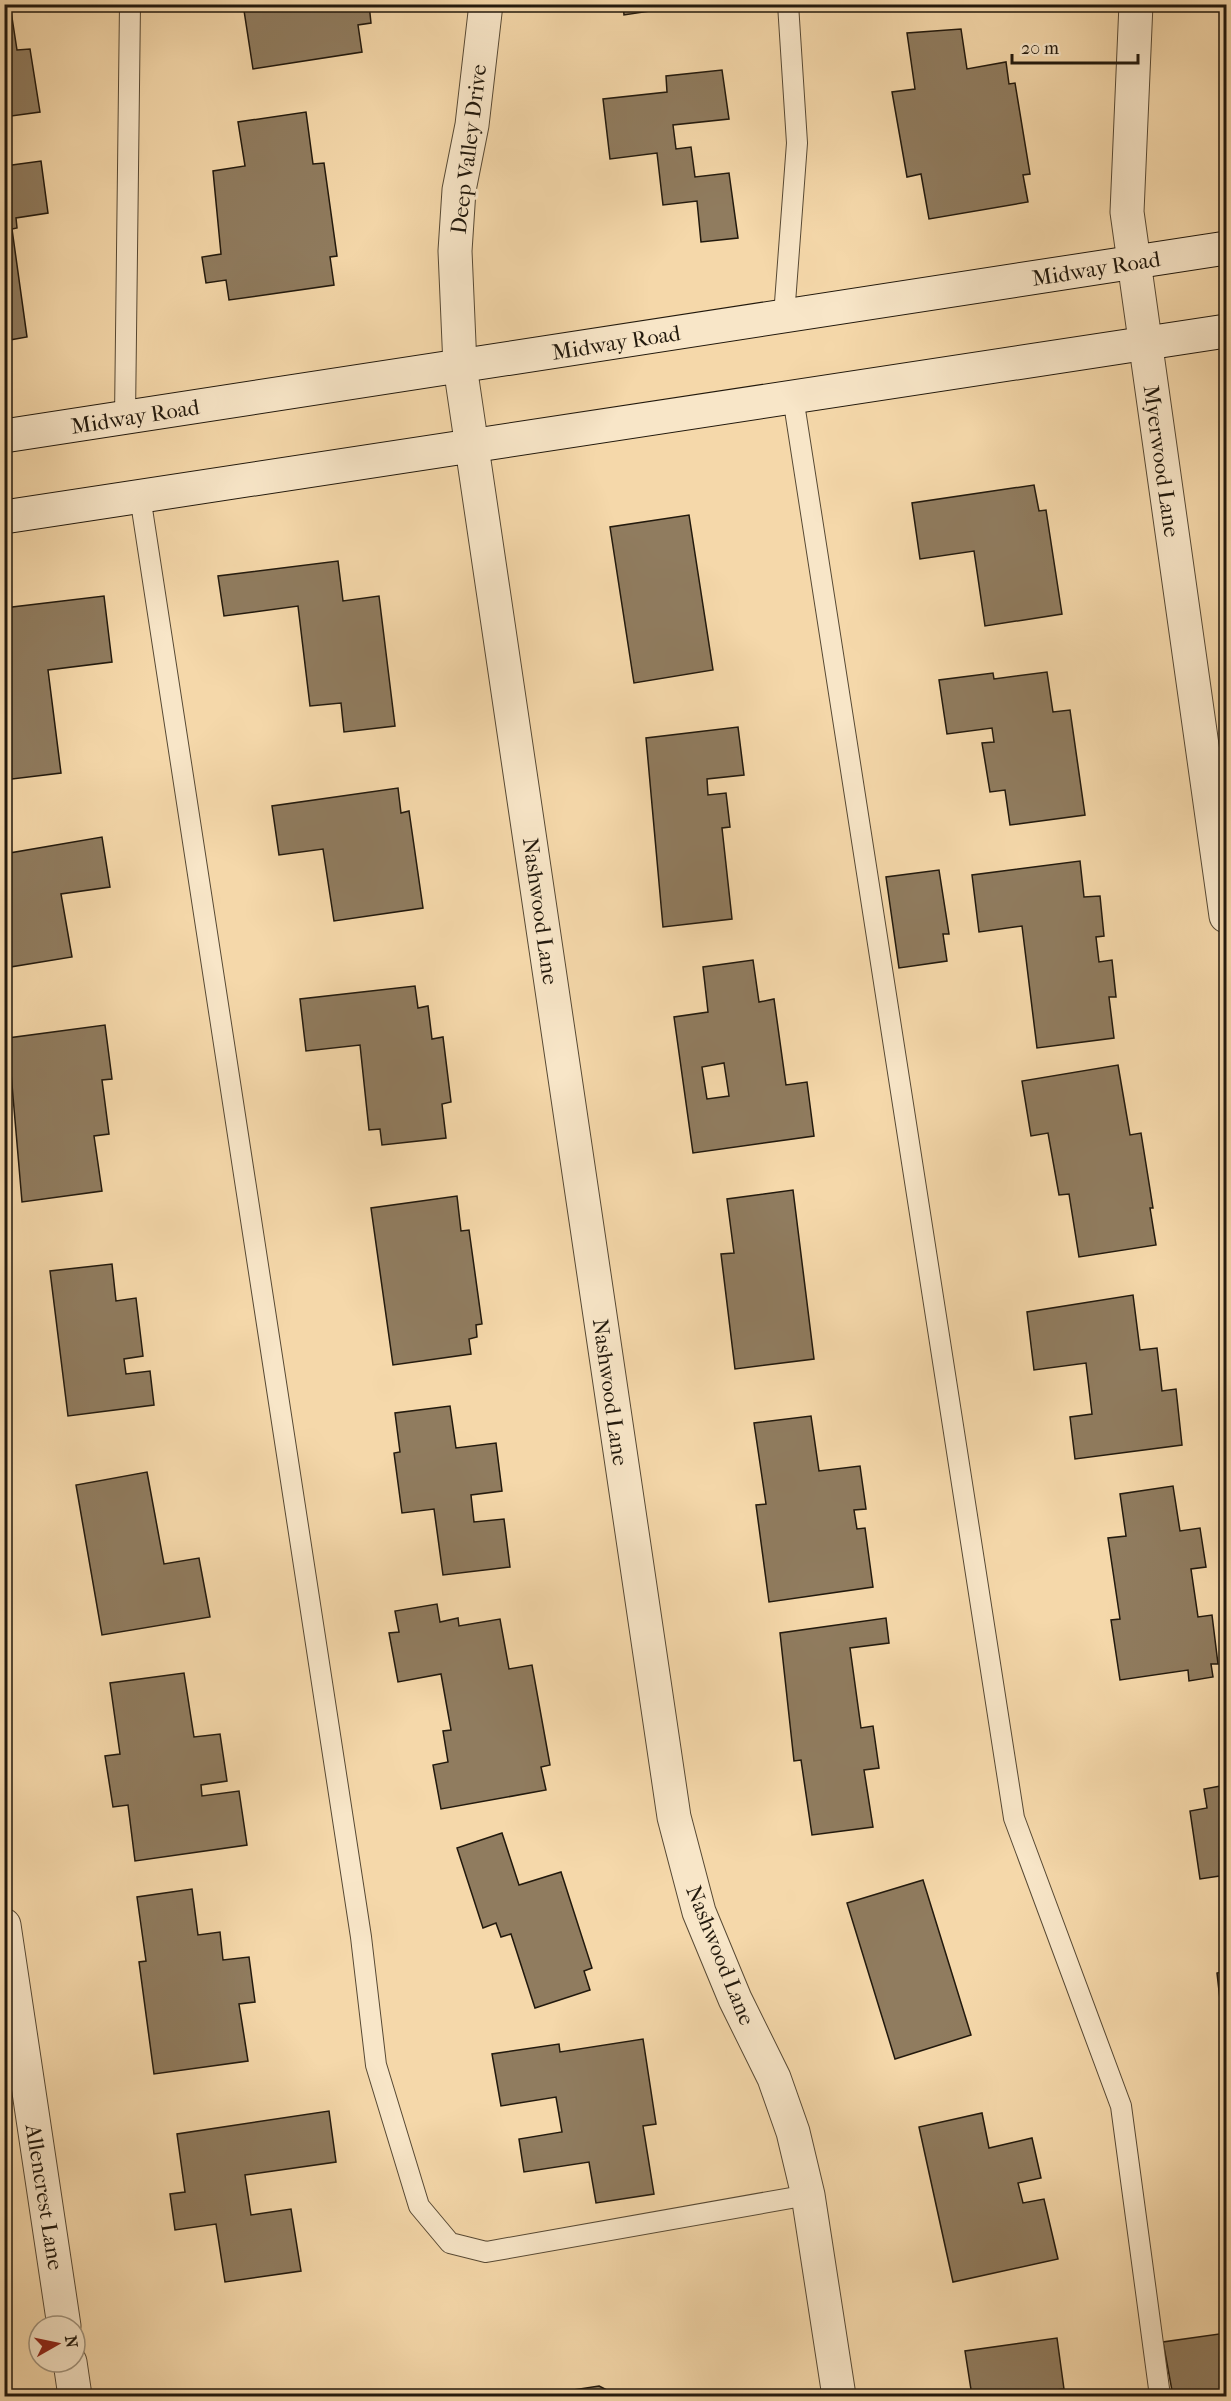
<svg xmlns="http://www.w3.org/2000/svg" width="1231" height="2401" viewBox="0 0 1231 2401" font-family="'IM FELL French Canon',serif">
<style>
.building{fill:#907c5f;stroke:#22190d;stroke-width:1.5;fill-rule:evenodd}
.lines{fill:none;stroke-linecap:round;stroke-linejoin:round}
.lane-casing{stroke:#574934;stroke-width:22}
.street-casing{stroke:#574934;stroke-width:35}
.secondary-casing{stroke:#22190d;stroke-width:35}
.lane{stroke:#f8e6c8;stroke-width:20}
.street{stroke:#f8e6c8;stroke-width:33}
.secondary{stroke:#f8e6c8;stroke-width:33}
.labels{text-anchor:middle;stroke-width:6;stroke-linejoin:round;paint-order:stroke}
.street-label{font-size:22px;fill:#22190d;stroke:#f8e6c8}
</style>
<rect width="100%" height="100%" fill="#f5d8aa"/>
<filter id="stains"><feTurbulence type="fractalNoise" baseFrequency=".00333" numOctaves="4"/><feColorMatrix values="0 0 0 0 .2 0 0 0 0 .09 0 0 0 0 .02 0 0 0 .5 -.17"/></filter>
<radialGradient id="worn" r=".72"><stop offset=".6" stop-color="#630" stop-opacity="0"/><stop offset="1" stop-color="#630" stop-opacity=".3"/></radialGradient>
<g class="building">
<polygon points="4,4 24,4 25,9 11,11 17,50 30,49 40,112 4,117"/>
<polygon points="243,4 369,4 371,23 358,25 362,52 253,69"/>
<polygon points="623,4 696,4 624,15"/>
<polygon points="961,29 967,69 1006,62 1009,84 1015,83 1030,174 1023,175 1028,202 929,219 921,174 907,177 892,92 915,89 907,33"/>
<polygon points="722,70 729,119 673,125 676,149 691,147 695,177 729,173 738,238 701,242 697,201 663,205 657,153 610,159 603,99 667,92 666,76"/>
<polygon points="306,112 313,164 324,163 337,256 330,257 334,285 229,300 226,280 206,283 202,257 221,254 213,171 245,166 238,122"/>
<polygon points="41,161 48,213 16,218 17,228 12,229 27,337 4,341 5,166"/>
<polygon points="1034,485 1039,511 1046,510 1062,614 985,626 974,551 920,559 912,503"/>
<polygon points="689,515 713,670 634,683 610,527"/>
<polygon points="338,561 343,601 379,596 395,726 344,732 341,703 310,706 298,606 224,616 218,576"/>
<polygon points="104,596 112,662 48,670 61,773 4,780 4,608"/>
<polygon points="1047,672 1053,712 1070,710 1085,815 1010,825 1005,790 990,792 982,743 994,742 992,728 947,734 939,680 993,673 994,679"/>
<polygon points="738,727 744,775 707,779 708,795 726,793 730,827 722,828 732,919 663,927 646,738"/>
<polygon points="398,788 401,813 409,811 423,908 334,921 323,849 279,855 272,806"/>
<polygon points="102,837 110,887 61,894 72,957 4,968 4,854"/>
<polygon points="1080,861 1084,897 1100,896 1104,936 1096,937 1099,962 1112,960 1116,997 1109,997 1114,1038 1037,1048 1022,926 979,932 972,875"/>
<polygon points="939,870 949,934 943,934 947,961 899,968 886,877"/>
<path d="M753,960L759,1002L774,999L786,1085L807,1082L814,1136L693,1153L674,1017L708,1012L703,967ZM724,1063L729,1096L707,1099L702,1067Z"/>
<polygon points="415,986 418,1008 428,1006 432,1039 443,1037 451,1102 442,1104 446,1138 382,1145 380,1129 369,1130 360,1045 306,1051 300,999"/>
<polygon points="105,1025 112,1079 102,1080 109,1134 94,1136 102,1191 22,1202 8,1038"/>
<polygon points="1118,1065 1130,1135 1141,1133 1153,1208 1150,1208 1156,1245 1079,1257 1069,1194 1059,1195 1048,1133 1031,1136 1022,1081"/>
<polygon points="793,1190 814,1359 735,1369 721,1254 734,1253 727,1199"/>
<polygon points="457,1196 461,1231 469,1230 482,1324 476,1325 477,1337 469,1339 471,1354 393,1365 371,1208"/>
<polygon points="112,1264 116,1301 136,1298 143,1356 124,1359 126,1374 150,1371 154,1405 68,1416 50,1271"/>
<polygon points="1133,1295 1140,1350 1157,1348 1162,1391 1176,1389 1182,1445 1075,1459 1070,1417 1092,1414 1086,1363 1034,1370 1027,1312"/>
<polygon points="450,1406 456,1448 496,1443 502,1491 471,1495 474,1522 504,1519 510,1567 443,1575 434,1509 402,1513 394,1453 400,1452 395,1413"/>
<polygon points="811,1416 819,1471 860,1466 866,1509 854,1510 857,1529 865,1528 873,1587 769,1602 756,1505 766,1504 754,1423"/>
<polygon points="147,1472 164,1564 199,1558 210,1617 102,1635 76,1485"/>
<polygon points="1173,1486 1180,1531 1200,1528 1206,1567 1191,1569 1198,1617 1212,1615 1218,1664 1211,1664 1213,1677 1189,1681 1188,1670 1120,1680 1111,1620 1120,1619 1108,1538 1126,1536 1120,1494"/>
<polygon points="437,1604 440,1622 458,1618 459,1626 500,1619 509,1669 532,1665 550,1765 541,1767 546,1790 441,1809 433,1765 448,1762 443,1731 451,1730 441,1674 398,1682 389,1633 399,1632 395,1611"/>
<polygon points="886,1618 889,1643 850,1648 861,1728 873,1726 879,1768 864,1770 873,1827 812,1835 801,1760 794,1761 780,1633"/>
<polygon points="184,1673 194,1737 220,1734 227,1781 201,1785 202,1796 239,1791 247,1845 135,1861 128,1805 113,1807 105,1756 120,1754 110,1683"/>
<polygon points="1226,1785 1226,1875 1200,1879 1190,1811 1207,1808 1204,1789"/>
<polygon points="502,1833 519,1885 561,1872 592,1968 584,1971 590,1990 535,2008 511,1934 501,1937 496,1923 483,1928 457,1848"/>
<polygon points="923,1880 971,2035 895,2059 847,1903"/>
<polygon points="192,1889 198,1935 220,1932 223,1960 249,1957 255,2002 239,2004 248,2061 154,2074 139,1962 146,1961 137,1897"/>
<polygon points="1226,1971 1226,2007 1221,2008 1217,1973"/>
<polygon points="643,2039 656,2124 643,2126 654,2194 596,2203 589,2162 524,2172 519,2139 562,2132 556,2097 501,2106 492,2054 559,2044 560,2052"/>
<polygon points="329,2111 336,2162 245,2175 251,2215 291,2209 301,2271 225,2282 216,2224 175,2230 170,2194 185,2192 177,2134"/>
<polygon points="982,2113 989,2148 1032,2138 1041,2178 1018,2183 1023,2203 1044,2199 1058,2259 953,2282 919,2127"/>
<polygon points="1226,2333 1226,2355 1221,2356 1226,2396 1173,2396 1163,2342"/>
<polygon points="1057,2338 1064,2389 1048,2391 1049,2396 972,2396 965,2351"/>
<polygon points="599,2386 613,2393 614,2396 534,2396"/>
</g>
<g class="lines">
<g class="lane-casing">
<g id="lane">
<polyline points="784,316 797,143 788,4"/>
<polyline points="793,397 1014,1818 1121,2106 1160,2396"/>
<polyline points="125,417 130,4"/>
<polyline points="140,496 361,1937 376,2065 419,2206 450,2243 486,2252 808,2195"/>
</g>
</g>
<g class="street-casing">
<g id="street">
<polyline points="486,4 472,125 459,190 455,251 460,366 674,1817 699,1912 735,1999 774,2078 793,2132 808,2195 839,2396"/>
<polyline points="1136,4 1127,212 1226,916"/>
<polyline points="4,1925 64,2326"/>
<polyline points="70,2362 75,2396"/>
</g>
</g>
<g class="secondary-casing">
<g id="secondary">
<polyline points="4,436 1226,248"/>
<polyline points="4,517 1226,331"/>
</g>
</g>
<use href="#lane" class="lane"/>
<use href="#street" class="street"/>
<use href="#secondary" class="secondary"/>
</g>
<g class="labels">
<g class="street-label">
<text transform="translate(468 149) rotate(-83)" y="8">Deep Valley Drive</text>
<text transform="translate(1096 268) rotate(-9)" y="8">Midway Road</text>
<text transform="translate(616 342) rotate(-9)" y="8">Midway Road</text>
<text transform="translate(135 416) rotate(-9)" y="8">Midway Road</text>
<text transform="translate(1162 461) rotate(82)" y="8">Myerwood Lane</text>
<text transform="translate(541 911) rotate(82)" y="8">Nashwood Lane</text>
<text transform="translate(611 1392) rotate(82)" y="8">Nashwood Lane</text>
<text transform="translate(721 1955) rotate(68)" y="8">Nashwood Lane</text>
<text transform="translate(45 2197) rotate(81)" y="8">Allencrest Lane</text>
</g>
</g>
<rect width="1231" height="2401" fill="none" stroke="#f5d8aa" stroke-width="24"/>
<rect x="6" y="6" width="1219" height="2389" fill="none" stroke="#22190d" stroke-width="3"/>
<rect x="12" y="12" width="1207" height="2377" fill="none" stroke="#22190d" stroke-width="1.5"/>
<g transform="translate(57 2344) rotate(81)"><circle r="28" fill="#f8e6c8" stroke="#a2947d" stroke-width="1.5"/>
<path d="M0-4.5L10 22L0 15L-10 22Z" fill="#8f2418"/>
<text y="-9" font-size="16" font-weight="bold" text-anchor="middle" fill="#22190d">N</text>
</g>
<path d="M1012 54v9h126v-9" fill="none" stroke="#22190d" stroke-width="3"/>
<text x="1021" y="54" font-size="18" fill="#22190d" stroke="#f8e6c8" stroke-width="4.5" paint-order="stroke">20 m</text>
<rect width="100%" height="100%" filter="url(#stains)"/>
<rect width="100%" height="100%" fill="url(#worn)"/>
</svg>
